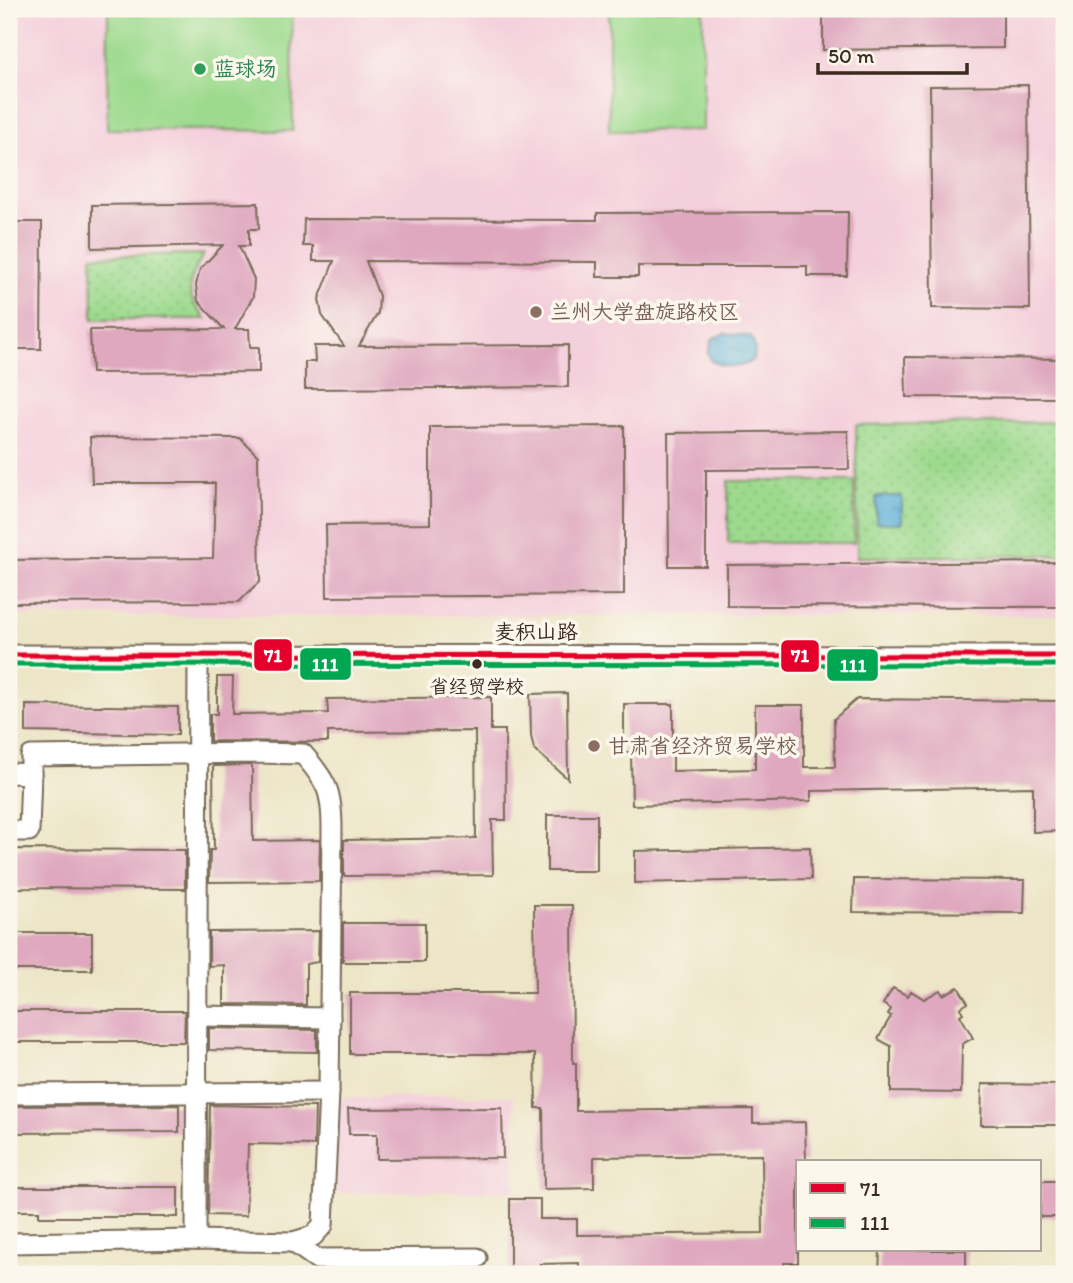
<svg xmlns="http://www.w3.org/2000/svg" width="1073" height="1283" viewBox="0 0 1073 1283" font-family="Itim,'LXGW WenKai TC',sans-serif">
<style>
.built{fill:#f4cfdc}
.green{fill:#9dda8e;stroke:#6c8256;stroke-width:2}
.park{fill:url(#park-dots);stroke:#6c8256;stroke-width:2}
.water{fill:url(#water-ripples);stroke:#4c6d7c;stroke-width:2}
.building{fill:#dfa8bf}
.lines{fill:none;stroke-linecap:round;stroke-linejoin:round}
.minor-casing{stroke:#796b59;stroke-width:23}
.minor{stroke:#fff;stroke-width:19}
.bus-1-casing{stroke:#fbf7ec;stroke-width:10}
.bus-2-casing{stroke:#fbf7ec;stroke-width:10}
.bus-1{stroke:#e4002b;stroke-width:5}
.bus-2{stroke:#00a651;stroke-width:5}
.leisure-dot{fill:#2e9e5b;stroke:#fbf7ec;stroke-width:2.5}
.education-dot{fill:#8d6e63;stroke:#fbf7ec;stroke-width:2.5}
.bus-dot{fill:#3b2a1e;stroke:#fbf7ec;stroke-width:2.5}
.labels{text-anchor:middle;stroke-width:7;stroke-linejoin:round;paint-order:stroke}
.bus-label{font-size:19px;fill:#3b2a1e;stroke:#fbf7ec}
.leisure-label{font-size:21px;fill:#27864d;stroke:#fbf7ec;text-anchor:start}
.education-label{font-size:21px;fill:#785e54;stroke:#fbf7ec;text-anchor:start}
.street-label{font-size:21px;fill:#3b2a1e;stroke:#fbf7ec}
.line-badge{stroke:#fbf7ec;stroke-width:2.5}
.badge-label{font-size:19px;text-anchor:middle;font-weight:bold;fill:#fff}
</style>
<defs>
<pattern id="park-dots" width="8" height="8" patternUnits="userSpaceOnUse" patternTransform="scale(1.75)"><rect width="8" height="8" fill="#9dda8e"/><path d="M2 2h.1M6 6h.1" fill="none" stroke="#88bb7a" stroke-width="1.8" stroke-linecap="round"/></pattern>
<pattern id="water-ripples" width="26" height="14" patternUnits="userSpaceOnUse" patternTransform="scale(1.75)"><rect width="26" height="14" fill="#5eb0d9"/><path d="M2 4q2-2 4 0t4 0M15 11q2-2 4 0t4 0" fill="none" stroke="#4f8faf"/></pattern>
</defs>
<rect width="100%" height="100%" fill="#fbf7ec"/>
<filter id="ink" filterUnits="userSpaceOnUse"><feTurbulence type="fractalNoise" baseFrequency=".0143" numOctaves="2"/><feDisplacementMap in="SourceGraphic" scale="14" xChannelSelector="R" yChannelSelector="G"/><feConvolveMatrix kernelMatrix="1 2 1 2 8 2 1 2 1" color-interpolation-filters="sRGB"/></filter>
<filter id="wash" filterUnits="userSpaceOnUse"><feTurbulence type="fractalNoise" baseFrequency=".00686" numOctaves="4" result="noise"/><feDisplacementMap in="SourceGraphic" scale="28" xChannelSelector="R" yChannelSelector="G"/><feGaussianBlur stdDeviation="1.57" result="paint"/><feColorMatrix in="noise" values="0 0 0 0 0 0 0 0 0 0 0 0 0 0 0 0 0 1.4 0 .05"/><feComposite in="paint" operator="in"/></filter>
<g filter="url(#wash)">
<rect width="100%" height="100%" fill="#ece5c6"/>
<g class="built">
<polygon points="9,9 1064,9 1064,615 9,616"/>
<polygon points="514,1096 515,1191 337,1193 336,1098"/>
</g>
<g class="green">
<polygon points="108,9 292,9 293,131 107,129"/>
<polygon points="609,9 703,9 703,130 609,131"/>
</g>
<g class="park">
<path d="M204,254C187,280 183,295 206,319H93L92,256Z"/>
<polygon points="1064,422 1064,555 857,557 856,425"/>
<rect x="728" y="481" width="126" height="62"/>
</g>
<g class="water">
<path d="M725,333L751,337C767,369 731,371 711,361L708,353L713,338Z"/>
<rect x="876" y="496" width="26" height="27"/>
</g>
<g id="blocks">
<g class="building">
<polygon points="823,9 1003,9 1003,48 823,50"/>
<polygon points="1028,85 1030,309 932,308 930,86"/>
<polygon points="258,203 259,229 249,229 249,246 239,246 254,279 253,297 235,329 249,329 250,347 259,347 259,372 92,373 90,330 224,329 198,301 196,285 200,269 223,245 92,248 92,205"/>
<polygon points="848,212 847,276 807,276 807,266 638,266 638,277 597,277 597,262 366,261 379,296 378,313 359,346 568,345 568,387 305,389 305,362 315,362 314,346 344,346 322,315 319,299 334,261 313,261 313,246 303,246 304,219 597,220 597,213"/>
<polygon points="9,222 42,222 41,349 9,349"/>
<polygon points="905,357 1064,359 1064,398 906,397"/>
<polygon points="624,426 624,595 327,597 326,525 430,524 430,427"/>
<polygon points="848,431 849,469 706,470 706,566 669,566 668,433"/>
<polygon points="90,437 240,438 258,456 260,581 239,602 9,603 9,560 213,558 215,483 92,483"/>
<polygon points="1064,562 1064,607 727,606 727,565"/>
<polygon points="217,677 233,677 232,714 328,713 327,699 491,697 491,730 505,730 506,820 492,820 493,875 344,876 344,840 476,838 475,731 328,732 328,742 210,741 210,714 217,714"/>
<polygon points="567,693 568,779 534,749 531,736 530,694"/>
<polygon points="857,699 1064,701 1064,831 1033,832 1033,787 811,791 811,801 632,805 631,752 624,752 624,704 673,704 673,771 755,769 755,705 804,705 804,767 835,767 834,719"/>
<polygon points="26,705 178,707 178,735 26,732"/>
<polygon points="252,765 253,841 320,840 319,881 209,882 210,850 214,850 213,766"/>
<rect x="547" y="815" width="50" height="56"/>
<polygon points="810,847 811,879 635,883 635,851"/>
<polygon points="9,849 185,850 185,889 9,888"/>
<polygon points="854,879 1025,880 1024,913 853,912"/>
<polygon points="534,905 572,905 573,1063 576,1063 576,1111 753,1109 753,1123 805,1122 806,1162 798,1162 798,1263 784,1263 784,1273 579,1274 579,1263 540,1264 540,1271 531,1271 531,1274 510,1274 510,1199 540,1199 540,1219 577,1219 577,1235 763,1233 762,1155 594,1157 594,1188 544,1189 543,1108 536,1108 535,1054 350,1054 350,993 535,993"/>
<rect x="343" y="923" width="82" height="39"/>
<polygon points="319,931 318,962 306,964 306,1005 224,1004 224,965 209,966 209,932"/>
<rect x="9" y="933" width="83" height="37"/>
<polygon points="958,987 968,1003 960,1008 963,1013 960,1015 973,1038 962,1044 961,1093 891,1092 891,1046 878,1039 891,1016 888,1014 891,1009 883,1004 893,988 908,996 911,991 924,999 940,990 943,995"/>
<polygon points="9,1011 185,1011 184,1042 9,1042"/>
<polygon points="209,1028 317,1030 317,1052 209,1050"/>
<polygon points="982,1084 1064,1085 1064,1125 981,1125"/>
<polygon points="179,1105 179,1132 9,1133 9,1106"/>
<polygon points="210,1105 315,1107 314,1145 248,1144 246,1216 208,1215"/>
<polygon points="502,1108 503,1158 377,1159 377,1134 349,1134 348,1109"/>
<rect x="1040" y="1181" width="24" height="36"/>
<polygon points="9,1187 178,1187 178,1217 39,1217 39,1211 9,1211"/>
<polygon points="880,1250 966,1250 966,1274 879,1274"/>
</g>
</g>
</g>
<g filter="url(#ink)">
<use href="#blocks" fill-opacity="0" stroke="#796b59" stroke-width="2"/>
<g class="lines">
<g class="minor-casing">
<g id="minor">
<polyline points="9,655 1064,656"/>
<path d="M9,773L31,774V756L256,753L303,754C328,783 332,792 332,830L329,1092L323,1225L313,1236L293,1242L196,1240L9,1243"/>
<polyline points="9,831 29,831 31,774"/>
<polyline points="197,1016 330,1018"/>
<polyline points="9,1094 329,1092"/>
<polyline points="196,1240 198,655"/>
<polyline points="293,1242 317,1259 477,1258"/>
</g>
</g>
<use href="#minor" class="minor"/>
<g class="bus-1-casing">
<polyline id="bus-1" points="9,655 1064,656"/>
</g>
<g class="bus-2-casing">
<polyline id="bus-2" points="9,664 1064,665"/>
</g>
<use href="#bus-1" class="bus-1"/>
<use href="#bus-2" class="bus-2"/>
</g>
</g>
<circle class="leisure-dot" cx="200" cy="69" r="7"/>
<g class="education-dot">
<circle cx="536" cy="312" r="7"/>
<circle cx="594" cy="746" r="7"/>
</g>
<circle class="bus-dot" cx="477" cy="664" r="6"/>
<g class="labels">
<g class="bus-label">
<text x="477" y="693">省经贸学校</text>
</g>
<g class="leisure-label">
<text x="214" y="76">蓝球场</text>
</g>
<g class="education-label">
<text x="550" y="319">兰州大学盘旋路校区</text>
<text x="608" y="753">甘肃省经济贸易学校</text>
</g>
<g class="street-label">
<text x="536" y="639">麦积山路</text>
</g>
</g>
<g class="line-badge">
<rect x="253" y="638" width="40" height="34" rx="7" fill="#e4002b"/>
<rect x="780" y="639" width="40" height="34" rx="7" fill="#e4002b"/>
<rect x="299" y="647" width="53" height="34" rx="7" fill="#00a651"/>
<rect x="826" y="648" width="53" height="34" rx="7" fill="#00a651"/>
</g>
<g class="badge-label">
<text x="273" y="662">71</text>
<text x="800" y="662">71</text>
<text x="325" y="671">111</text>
<text x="853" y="672">111</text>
</g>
<rect width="1073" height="1283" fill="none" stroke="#fbf7ec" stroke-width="35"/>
<rect x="796" y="1160" width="245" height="91" fill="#fbf7ec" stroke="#aea59a" stroke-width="2"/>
<rect x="810" y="1183" width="35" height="10" fill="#e4002b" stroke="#aea59a" stroke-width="2"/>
<text x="860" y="1196" font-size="21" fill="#3b2a1e">71</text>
<rect x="810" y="1218" width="35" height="10" fill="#00a651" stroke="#aea59a" stroke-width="2"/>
<text x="860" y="1230" font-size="21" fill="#3b2a1e">111</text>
<path d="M818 63v10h149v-10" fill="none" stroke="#3b2a1e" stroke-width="3.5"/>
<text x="828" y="63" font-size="21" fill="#3b2a1e" stroke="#fbf7ec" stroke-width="5" paint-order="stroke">50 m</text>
</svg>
